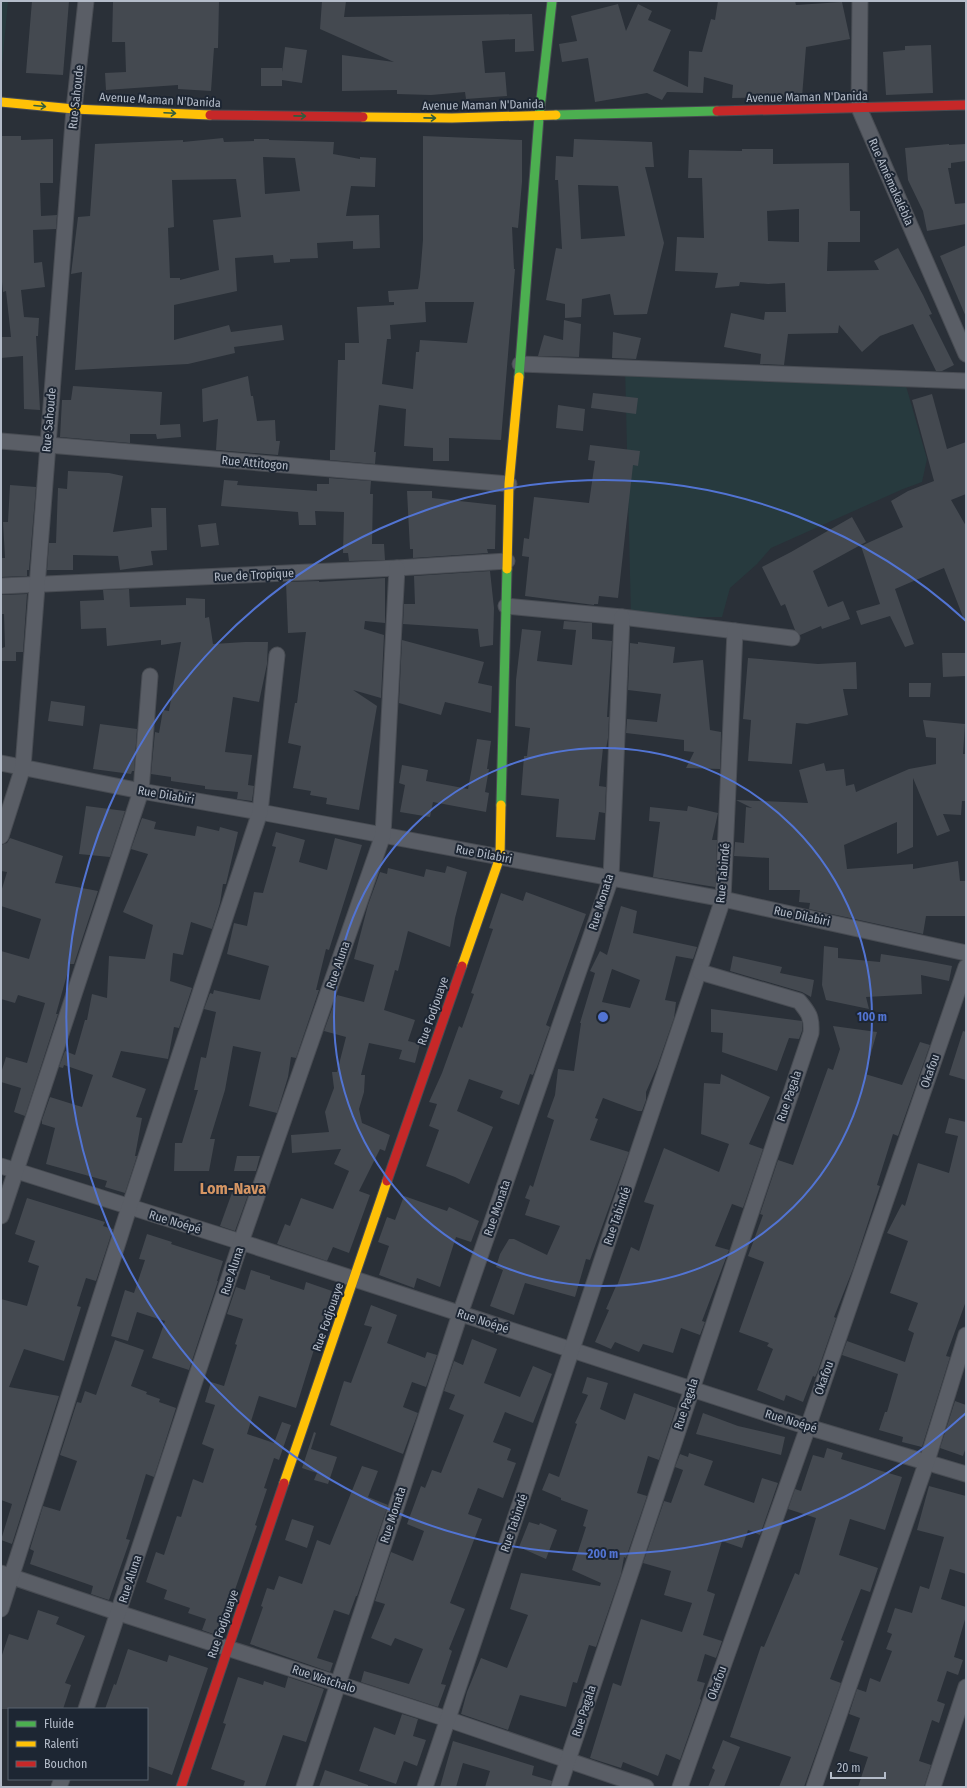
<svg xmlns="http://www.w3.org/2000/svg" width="967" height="1788" viewBox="0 0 967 1788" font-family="'Fira Sans Condensed',sans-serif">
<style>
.green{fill:#273a3e}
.building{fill:#444950;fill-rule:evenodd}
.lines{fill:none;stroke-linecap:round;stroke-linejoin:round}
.street-casing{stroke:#484c53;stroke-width:17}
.fast-casing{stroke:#484c53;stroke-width:11}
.slow-casing{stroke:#484c53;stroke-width:11}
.jam-casing{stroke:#484c53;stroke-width:11}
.street{stroke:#5a5e66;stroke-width:15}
.fast{stroke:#4caf50;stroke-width:9}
.slow{stroke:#ffc107;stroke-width:9}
.jam{stroke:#c62828;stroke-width:9}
.oneway{stroke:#305d3f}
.ring{fill:none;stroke:#5274d3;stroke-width:2}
.labels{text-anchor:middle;stroke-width:4;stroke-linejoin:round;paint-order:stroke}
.street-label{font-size:12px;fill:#b4bcc9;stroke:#1d2633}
.district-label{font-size:16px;font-weight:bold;fill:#d59563;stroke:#1d2633}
.centre{fill:#5274d3;stroke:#1d2633;stroke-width:2}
.ring-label{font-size:12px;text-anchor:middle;font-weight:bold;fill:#5274d3;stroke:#1d2633;stroke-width:4;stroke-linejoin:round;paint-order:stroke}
</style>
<rect width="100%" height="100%" fill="#2a3038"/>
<g class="green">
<polygon points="1,1 8,1 2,66 1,66"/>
<polygon points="625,366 904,379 927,459 922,482 903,489 771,548 757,564 730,588 722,617 631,617"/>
</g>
<g class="building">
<polygon points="32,1 69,1 63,75 26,73"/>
<polygon points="146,1 219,1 218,48 214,48 211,91 178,89 178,85 106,90 105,73 126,72 125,42 112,42 113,2 146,2"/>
<polygon points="322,1 346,1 344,17 532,14 534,51 515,52 515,39 482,41 485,73 505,72 507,96 466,99 465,92 431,95 397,94 397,90 342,91 342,55 394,62 320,29"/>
<polygon points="718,1 795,1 796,5 842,2 850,39 806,47 802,97 732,98 733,85 704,77 703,93 667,92 662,100 647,93 595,102 588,58 562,62 559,44 577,41 571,16 618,4 626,31 638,4 652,11 648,20 671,30 653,71 688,87 689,51 702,52 711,19 715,20"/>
<polygon points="931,45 933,93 886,95 883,52 905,50 905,46"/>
<polygon points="285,47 307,50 302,83 282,80 282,86 261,86 261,68 282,68 282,72"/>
<polygon points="1,136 21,136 21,140 53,139 53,183 40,183 41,216 57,215 56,229 33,230 34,263 42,262 45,287 21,290 24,317 39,318 38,336 36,336 40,410 24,409 23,356 1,358 1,337 11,337 6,291 3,292 1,272"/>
<path d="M423,136L522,140V182L518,228L512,227L514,269H515L501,440L449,438V461H433V448L404,446L406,409L379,405L374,452H376L375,464L330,460V450H335L338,360H345V343H359L357,307L394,305V302H389L388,291L418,289L420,277L423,240ZM425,302H474L467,343L420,340L419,352H416L413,389L382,384L387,339H391L390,325L426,322Z"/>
<path d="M223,138L224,142L254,141V139H269V140L334,142L333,154L360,159V157L376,158L375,187L351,186L346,216L379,215L380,248L353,249V241L317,243L318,258L290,259V262L274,263L273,255L235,258L237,291L174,305V340L229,325L231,332L282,325L284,340L234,347L235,353L188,364L75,370L82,272L71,274L78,217L90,216L95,144L183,140V142ZM263,157L295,158L300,191L265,194ZM236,179L241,217L213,220L219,270L180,280V278H170L168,228L174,227L172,180Z"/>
<path d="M574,139L652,142L654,167H645L664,243L647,314L614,315L610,294L582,299L581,317L565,318V304L546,300L556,248L562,249L558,180H555L556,156L573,157ZM578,185L618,186L625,236L581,239Z"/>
<polygon points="949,144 949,145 966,144 966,161 951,163 951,168 948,168 955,204 966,203 966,224 927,231 923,211 908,180 905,148"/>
<path d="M742,149H773V164L849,163L850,211H860V242H828L827,271L879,270L874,261L898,248L923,295L932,314L929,315L954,365L942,371H936L913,324L880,336L862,352L839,325L838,333L788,334L784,365L760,364L761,354L724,347L731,313L764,320L765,312H786L785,283L768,284L740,282L739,286L715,288L718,273L675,271L677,237L704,238L702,178H688L689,150L742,151ZM799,209V242L768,241L767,211Z"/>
<polygon points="966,245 966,317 940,256"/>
<polygon points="564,320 581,324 579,357 538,356 544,335 563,340"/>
<polygon points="613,332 641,338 636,359 612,358"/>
<polygon points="248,376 251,396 253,396 257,421 275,420 276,441 280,441 278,455 216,450 218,419 203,422 202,389"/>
<polygon points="73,386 162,392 160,425 180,424 181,437 157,439 156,434 130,434 130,443 60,437 62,400 71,400"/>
<polygon points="593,393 638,398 636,414 591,408"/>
<polygon points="932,394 947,449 966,442 966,494 951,500 966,526 966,622 965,622 944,568 895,589 914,644 905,647 890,616 861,625 856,611 880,604 861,546 903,527 891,501 908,491 934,481 912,400"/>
<polygon points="558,405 585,409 583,431 556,428"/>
<polygon points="590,445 640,451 638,466 633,465 618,598 599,596 598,604 594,604 594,605 525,596 529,557 522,556 524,538 529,539 534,497 589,503 595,461 588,460"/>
<polygon points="68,471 109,473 123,476 113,532 152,527 151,508 166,508 167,550 151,551 153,565 120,570 118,556 73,555 73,570 47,570 49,543 56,543 58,488 67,489"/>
<polygon points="329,478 371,481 370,494 373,494 372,544 384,544 385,560 349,561 348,553 343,553 344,512 315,511 316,525 299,525 298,512 221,506 224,480 238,481 237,485 317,491 317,484 329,484"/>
<polygon points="10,485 36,487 29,570 27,570 27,576 1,577 1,558 5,558 3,522 8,522"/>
<polygon points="407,491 432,491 432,498 496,505 495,549 487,549 488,553 413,558 413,549 410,549"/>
<polygon points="852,517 866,542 813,571 828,607 843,601 850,619 822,629 821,626 800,635 795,630 785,604 781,606 762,567 791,552"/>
<polygon points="216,523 219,545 201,547 198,525"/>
<polygon points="490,571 494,608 493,645 480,647 478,629 403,624 404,604 415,604 414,576"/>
<polygon points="385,578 385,623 365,621 364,629 384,635 381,698 353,690 377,706 359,810 326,804 327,798 310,795 311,791 293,788 301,746 288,743 295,703 297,703 306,632 288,633 286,582 319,581 319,582"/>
<polygon points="129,589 130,607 186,605 186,598 205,599 205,618 209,617 213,644 245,642 268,642 267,664 259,702 233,697 225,752 252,755 248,785 254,786 252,801 237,799 238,792 205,789 205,786 171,781 171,777 151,774 155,732 159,733 163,710 169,711 181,642 161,645 161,640 107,646 106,628 81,629 80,601 104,600 103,590"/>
<polygon points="27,594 23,652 16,652 16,661 2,661 2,648 5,647 4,614 1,614 1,595"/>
<polygon points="564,621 592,623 592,639 612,641 607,717 609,717 608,738 606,749 603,748 599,786 606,787 605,813 599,812 595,840 556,837 559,799 521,795 524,756 527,756 530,728 515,726 516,680 522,629 541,631 537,661 572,665 576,630 563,629"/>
<polygon points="402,640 484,662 478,683 492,686 491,713 445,702 441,715 399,703"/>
<polygon points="638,642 675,647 673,663 703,660 710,730 721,732 720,769 686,768 694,752 684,751 684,740 626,733 627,719 657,722 661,694 628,690 630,643 638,644"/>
<polygon points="942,653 966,653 966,676 943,677"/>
<polygon points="748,658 818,664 856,662 857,689 843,689 848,715 807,724 796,723 792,764 748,761 751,720 743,719"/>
<polygon points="909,683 931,683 930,697 909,697"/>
<polygon points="51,701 85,706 83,726 48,721"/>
<polygon points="923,720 965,724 963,754 966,754 966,801 962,801 961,815 943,814 950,831 937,836 913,778 913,847 897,854 897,822 844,845 847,869 913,864 913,869 958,861 960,881 966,881 966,916 926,916 923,934 809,909 810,903 799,902 800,890 769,890 769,858 734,856 735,842 744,843 746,807 752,808 736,800 808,803 799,770 824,763 826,771 844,769 846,786 854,784 856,792 909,769 936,764 936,738 926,737"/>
<polygon points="100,724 137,729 134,771 132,771 131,774 93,769"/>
<polygon points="477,739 491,741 487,769 489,769 485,792 489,793 486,812 433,802 430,817 400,812 405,785 399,783 402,765 428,770 426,781 468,789"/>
<polygon points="86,806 125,811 110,857 79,854"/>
<polygon points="688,806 718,813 712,840 717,840 715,887 653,877 660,822 649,821 650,807 687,811"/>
<polygon points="142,818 156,822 154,829 195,836 197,826 219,831 220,827 238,832 226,884 223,884 220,903 212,929 191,922 183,955 173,953 170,981 192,988 179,1028 174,1027 168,1059 121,1051 112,1077 146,1089 136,1117 142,1118 135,1156 137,1156 125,1193 105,1187 107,1181 46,1164 55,1128 42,1124 42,1120 50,1097 82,1107 93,1075 64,1065 63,1068 59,1067 65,1051 75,1055 85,1020 87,1020 92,994 107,998 109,956 145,959 153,925 123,912 148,854 131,849"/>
<polygon points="276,832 305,840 299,862 327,870 335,838 362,845 329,950 326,949 316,990 319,990 296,1058 291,1057 288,1077 277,1113 249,1106 261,1052 233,1046 225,1090 210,1139 215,1139 209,1171 174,1171 175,1143 182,1143 198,1090 194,1090 201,1057 206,1058 216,1012 204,1009 210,993 213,994 214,990 260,1000 269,966 227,954 234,923 247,926 254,892 263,893 276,847 272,846"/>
<polygon points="10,838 63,856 55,883 98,891 74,964 70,964 56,1014 58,1014 54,1026 25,1116 14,1112 21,1088 1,1082 1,1073 6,1057 27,1063 45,1003 18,995 15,1003 1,999 1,951 29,959 41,919 1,906 1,892 7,872 1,871 1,845 7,843"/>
<polygon points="447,866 467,872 455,918 450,947 408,931 398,971 395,970 384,1010 415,1020 408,1041 420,1044 415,1063 399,1059 402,1050 369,1043 361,1075 365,1075 364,1092 359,1109 362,1123 390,1135 385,1151 380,1149 359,1191 370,1195 349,1253 333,1247 327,1261 277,1244 285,1224 290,1226 301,1198 333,1209 349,1171 334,1164 341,1149 292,1153 291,1135 329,1132 325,1112 334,1088 332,1072 337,1072 346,1037 324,1031 337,995 364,1002 374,965 354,959 368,905 380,872 387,874 388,868 424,877 426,869 445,873"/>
<polygon points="526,892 586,914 546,1025 550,1027 547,1035 533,1075 530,1074 519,1105 500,1098 503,1091 469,1079 457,1111 493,1127 469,1184 455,1177 426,1166 439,1130 429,1126 437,1104 429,1102 442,1073 459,1026 462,1028 474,994 471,993 493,929 489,928 501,893 523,901"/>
<path d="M621,906L637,911L633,933L697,947L693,959L676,956L665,1000L676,1002L674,1018L657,1067L646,1092V1100L642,1111H638L603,1098L595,1118L598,1119L590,1140L629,1152L590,1260L586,1259L575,1297L525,1283L514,1315L490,1306L503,1270L496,1267L500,1254L509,1239H514L547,1255L560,1226L525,1215L530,1200L525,1198L530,1185L533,1187L554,1120L547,1117L555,1095L558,1069L574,1071L581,1023H580L595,973L590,971L600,951L607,955ZM612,969L640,980L630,1008L602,1002Z"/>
<polygon points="824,946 838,948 838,958 880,962 881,954 926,961 952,966 949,981 921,975 922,994 866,997 869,1009 826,1000 822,985"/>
<polygon points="733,956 782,967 780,973 814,980 811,997 802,992 730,971"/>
<polygon points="711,1009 802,1021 802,1031 799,1039 789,1038 777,1071 722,1052 723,1033 711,1032"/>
<polygon points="833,1026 877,1032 865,1074 902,1085 920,1042 930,1045 898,1136 893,1134 877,1185 880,1186 853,1269 834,1317 836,1318 817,1373 815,1377 813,1376 803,1402 786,1395 784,1401 757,1390 773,1349 767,1346 769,1343 739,1332 764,1262 748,1256 763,1215 760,1214 778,1160 793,1165 828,1068 833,1070 840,1049"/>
<polygon points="963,1031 966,1032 966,1080 949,1075"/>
<polygon points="721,1074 770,1097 749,1144 763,1149 743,1208 732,1204 715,1246 729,1250 702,1321 705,1322 700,1335 681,1328 673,1353 643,1344 639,1352 615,1342 611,1349 595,1342 609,1310 606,1309 616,1286 617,1286 631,1247 639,1251 654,1205 644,1202 664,1148 719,1172 729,1144 701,1134 704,1083 720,1084"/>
<polygon points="949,1118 966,1122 966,1301 946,1356 950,1357 922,1447 902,1442 903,1437 879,1430 885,1412 887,1412 898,1374 842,1355 847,1341 905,1362 914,1333 908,1330 918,1303 890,1293 908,1241 887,1233 902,1204 905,1206 918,1163 949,1173 958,1136 945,1133"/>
<polygon points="237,1156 260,1156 256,1171 234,1171"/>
<polygon points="233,1190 248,1195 235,1231 220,1226"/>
<polygon points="404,1196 447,1211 449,1207 479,1221 471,1242 456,1237 440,1287 417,1278 414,1288 379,1275 389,1246 378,1242 387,1217 395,1220"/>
<polygon points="27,1198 105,1222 103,1226 113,1229 96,1281 86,1278 77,1306 81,1307 64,1361 24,1349 9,1387 59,1396 12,1544 1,1540 12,1504 1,1500 1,1299 27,1306 39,1266 28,1262 35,1241 15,1234"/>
<polygon points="147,1234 172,1242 171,1244 223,1261 217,1281 218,1281 189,1370 152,1358 165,1321 137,1312 128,1341 111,1336 125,1290 134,1293 145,1260 139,1259"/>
<polygon points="251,1270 270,1276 270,1279 304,1290 306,1282 332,1291 296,1408 259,1396 247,1434 274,1443 282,1422 291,1425 279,1460 274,1458 264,1488 267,1489 255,1525 257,1526 219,1636 202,1630 206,1619 188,1613 190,1608 164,1599 167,1590 146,1582 156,1552 164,1555 177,1516 181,1517 193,1479 203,1483 214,1449 202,1444 215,1405 205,1402 211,1382 224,1386 237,1345 235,1344 243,1319 227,1314 236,1287 245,1290"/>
<polygon points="371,1305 397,1315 387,1343 425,1358 427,1352 437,1355 426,1387 412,1382 403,1407 418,1413 403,1454 330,1425 344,1381 351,1383 372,1327 364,1325"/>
<polygon points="472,1339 497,1349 484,1383 520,1397 533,1366 552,1374 533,1423 505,1412 493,1442 511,1449 507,1460 516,1463 503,1498 478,1488 468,1514 482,1519 450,1603 465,1609 449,1649 452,1651 441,1684 446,1685 438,1707 361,1682 364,1671 409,1684 423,1649 395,1638 391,1646 371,1638 385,1604 375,1601 391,1552 413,1561 424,1531 407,1524 421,1486 425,1488 432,1470 441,1473 464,1415 449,1409 455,1395 444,1391 454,1361 463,1365"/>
<polygon points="115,1340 144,1350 131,1386 147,1392 146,1394 160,1399 159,1402 176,1408 154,1477 146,1474 126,1539 130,1540 109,1600 91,1594 93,1586 30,1564 34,1551 30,1549 43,1506 60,1511 77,1461 60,1455 77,1402 81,1403 85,1391 96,1395"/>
<polygon points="587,1377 608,1383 600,1409 625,1420 634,1393 676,1408 659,1460 648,1456 637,1493 647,1496 626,1558 624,1557 621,1574 596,1647 589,1645 577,1683 573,1682 566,1707 520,1695 508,1730 461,1714 467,1692 481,1658 507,1668 528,1615 510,1609 521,1573 600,1586 601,1583 572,1570 586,1527 583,1526 588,1510 561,1500 561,1498 542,1490 549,1473 559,1477 577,1424 575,1423 588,1395 582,1393"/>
<polygon points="955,1401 966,1405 966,1447 963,1456 940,1448"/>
<polygon points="703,1413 738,1426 785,1437 781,1455 696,1434"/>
<polygon points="314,1432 316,1433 311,1449 337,1457 328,1484 314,1480 317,1473 302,1468"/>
<polygon points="827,1448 843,1453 841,1459 902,1477 885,1530 850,1519 839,1555 878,1568 870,1592 861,1589 841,1640 844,1641 830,1679 841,1683 804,1787 779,1787 791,1757 730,1737 761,1646 764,1647 795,1573 799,1575 816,1518 788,1509 795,1489 801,1491 813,1455 824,1458"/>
<polygon points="689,1453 713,1461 704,1485 754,1503 762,1478 778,1483 760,1535 748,1530 742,1548 722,1541 707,1591 715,1594 703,1635 722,1641 716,1658 705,1654 697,1681 705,1683 700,1699 701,1700 680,1760 666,1754 658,1776 623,1762 621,1768 590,1758 613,1683 621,1686 641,1619 682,1632 692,1603 664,1595 671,1571 643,1563 664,1501 671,1503 683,1470 675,1467 680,1454 688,1457"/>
<polygon points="362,1466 378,1471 368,1497 388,1505 357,1596 356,1596 349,1615 334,1610 317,1658 333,1663 330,1672 250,1644 263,1607 261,1606 267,1588 274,1590 279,1576 302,1584 317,1540 330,1545"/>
<polygon points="929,1486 966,1496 966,1574 950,1569 941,1599 966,1607 966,1616 954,1657 963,1660 958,1675 947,1671 937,1701 945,1704 939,1723 932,1720 919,1761 931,1765 924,1787 858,1787 868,1757 849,1751 860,1718 849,1714 857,1689 866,1692 870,1678 880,1682 892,1651 886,1649 892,1634 887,1632 895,1608 912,1613 920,1586 929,1589 944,1537 917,1530"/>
<polygon points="292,1519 314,1526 307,1548 285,1540"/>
<polygon points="529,1522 539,1525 540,1523 557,1530 546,1559 519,1547"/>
<polygon points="38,1610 59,1617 56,1624 85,1636 65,1683 71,1685 63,1709 1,1709 1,1658 9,1634 28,1640"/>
<polygon points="128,1649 167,1662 169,1655 208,1668 172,1775 147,1766 147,1709 105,1709 114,1684 116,1685"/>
<polygon points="238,1677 263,1685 264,1681 285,1688 288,1677 324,1689 306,1742 283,1735 265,1787 243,1787 245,1781 211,1769 226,1724 223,1723"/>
<polygon points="402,1714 418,1719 413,1736 426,1740 417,1766 404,1761 396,1784 359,1771 374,1727 395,1735"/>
<polygon points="723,1740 740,1747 724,1787 708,1787 715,1770 712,1768"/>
<polygon points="453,1741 534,1766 532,1775 552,1781 550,1787 485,1787 490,1771 463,1763 456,1787 440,1787"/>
<polygon points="325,1770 368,1785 368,1787 319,1787"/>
</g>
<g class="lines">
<g class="street-casing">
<g id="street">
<polyline points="860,1 859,108 966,354"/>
<polyline points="520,364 966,381"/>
<polyline points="1,441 509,484"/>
<polyline points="1,586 397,568 507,561"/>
<polyline points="506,606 622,617 792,638"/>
<polyline points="1,763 141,791 260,812 723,899 966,953"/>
<polyline points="1,836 23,767 74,109 86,1"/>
<polyline points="1,1166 241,1242 808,1427 966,1474"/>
<polyline points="1,1216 141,791 150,676"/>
<polyline points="1,1573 119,1613 447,1719 646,1787"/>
<polyline points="1,1609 129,1208 260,812 277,655"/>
<polyline points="86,1709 241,1242 383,835 397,568"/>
<polyline points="59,1787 62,1779"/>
<polyline points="304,1787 460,1314 611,878 622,617"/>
<polyline points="425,1787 723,899 735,631"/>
<path d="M559,1787L811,1033C812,1017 809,1013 799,1001L700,972"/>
<polyline points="680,1787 808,1427 966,967"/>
<polyline points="814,1787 927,1461 966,1335"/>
<polyline points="933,1787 966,1687"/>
</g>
</g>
<g class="fast-casing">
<g id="fast">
<polyline points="556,115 717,111"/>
<polyline points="519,377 539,117 552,1"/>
<polyline points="501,805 507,569"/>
</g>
</g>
<g class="slow-casing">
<g id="slow">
<polyline points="1,102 74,109 210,115"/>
<polyline points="363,117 452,118 556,115"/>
<polyline points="507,569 509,484 519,377"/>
<polyline points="462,966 500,857 501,805"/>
<polyline points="284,1483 387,1181"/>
</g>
</g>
<g class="jam-casing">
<g id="jam">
<polyline points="717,111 966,105"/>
<polyline points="210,115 363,117"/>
<polyline points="387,1181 462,966"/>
<polyline points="181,1787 284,1483"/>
</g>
</g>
<use href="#street" class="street"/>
<use href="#fast" class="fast"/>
<use href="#slow" class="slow"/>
<use href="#jam" class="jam"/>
</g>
<defs><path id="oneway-shaft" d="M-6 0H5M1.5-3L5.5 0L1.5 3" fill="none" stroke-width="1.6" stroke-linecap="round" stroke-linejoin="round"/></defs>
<g class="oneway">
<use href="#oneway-shaft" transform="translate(40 106) rotate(5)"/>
<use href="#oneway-shaft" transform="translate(170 113) rotate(3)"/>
<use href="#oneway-shaft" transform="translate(300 116) rotate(1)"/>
<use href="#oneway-shaft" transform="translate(430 118) rotate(1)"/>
</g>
<g class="ring">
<circle cx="603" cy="1017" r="269"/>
<path d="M966 1413A537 537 0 1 1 966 621"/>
</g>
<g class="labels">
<g class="street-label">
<text transform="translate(76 97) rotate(-84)" y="4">Rue Sahoude</text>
<text transform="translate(807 97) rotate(-1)" y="4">Avenue Maman N'Danida</text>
<text transform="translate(160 100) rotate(3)" y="4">Avenue Maman N'Danida</text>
<text transform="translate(483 105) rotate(-1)" y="4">Avenue Maman N'Danida</text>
<text transform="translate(891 182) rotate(66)" y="4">Rue Amémakalébla</text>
<text transform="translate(49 420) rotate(-85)" y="4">Rue Sahoude</text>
<text transform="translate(255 463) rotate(5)" y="4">Rue Attitogon</text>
<text transform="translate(254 575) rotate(-3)" y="4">Rue de Tropique</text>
<text transform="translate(166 795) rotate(10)" y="4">Rue Dilabiri</text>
<text transform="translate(484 854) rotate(11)" y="4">Rue Dilabiri</text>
<text transform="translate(723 873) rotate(-85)" y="4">Rue Tabindé</text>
<text transform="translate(601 902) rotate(-73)" y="4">Rue Monata</text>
<text transform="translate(802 916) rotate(12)" y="4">Rue Dilabiri</text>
<text transform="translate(338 965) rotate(-71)" y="4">Rue Aluna</text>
<text transform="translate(433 1011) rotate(-71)" y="4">Rue Fodjouaye</text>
<text transform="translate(930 1071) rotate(-71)" y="4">Okafou</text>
<text transform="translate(789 1096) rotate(-71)" y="4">Rue Pagala</text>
<text transform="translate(497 1208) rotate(-71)" y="4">Rue Monata</text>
<text transform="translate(617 1216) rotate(-71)" y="4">Rue Tabindé</text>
<text transform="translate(175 1222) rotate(17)" y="4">Rue Noépé</text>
<text transform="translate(232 1271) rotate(-72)" y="4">Rue Aluna</text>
<text transform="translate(328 1317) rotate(-71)" y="4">Rue Fodjouaye</text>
<text transform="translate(483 1321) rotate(18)" y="4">Rue Noépé</text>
<text transform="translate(824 1378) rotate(-71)" y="4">Okafou</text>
<text transform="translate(686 1404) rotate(-72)" y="4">Rue Pagala</text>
<text transform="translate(791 1421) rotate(17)" y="4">Rue Noépé</text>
<text transform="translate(393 1515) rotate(-72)" y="4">Rue Monata</text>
<text transform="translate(514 1523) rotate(-71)" y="4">Rue Tabindé</text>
<text transform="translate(130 1579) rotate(-72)" y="4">Rue Aluna</text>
<text transform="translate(223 1624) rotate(-71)" y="4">Rue Fodjouaye</text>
<text transform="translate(324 1679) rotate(18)" y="4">Rue Watchalo</text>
<text transform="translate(717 1683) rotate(-70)" y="4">Okafou</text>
<text transform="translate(584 1711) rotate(-72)" y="4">Rue Pagala</text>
</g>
<g class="district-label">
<text x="233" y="1194">Lom-Nava</text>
</g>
</g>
<circle cx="603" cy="1017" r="6" class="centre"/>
<g class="ring-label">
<text x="872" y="1021">100 m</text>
<text x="603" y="1558">200 m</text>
</g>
<rect width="967" height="1788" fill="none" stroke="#b4bcc9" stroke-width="4"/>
<rect x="8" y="1708" width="140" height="72" fill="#1d2633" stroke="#59626f"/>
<rect x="16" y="1721" width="20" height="6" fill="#4caf50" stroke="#59626f"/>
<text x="44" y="1728" font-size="12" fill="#b4bcc9">Fluide</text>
<rect x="16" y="1741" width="20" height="6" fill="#ffc107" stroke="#59626f"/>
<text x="44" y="1748" font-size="12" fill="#b4bcc9">Ralenti</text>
<rect x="16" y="1761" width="20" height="6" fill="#c62828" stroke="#59626f"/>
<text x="44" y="1768" font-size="12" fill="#b4bcc9">Bouchon</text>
<path d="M831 1772v6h54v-6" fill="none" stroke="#b4bcc9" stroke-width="2"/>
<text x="837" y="1772" font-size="12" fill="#b4bcc9" stroke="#1d2633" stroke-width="3" paint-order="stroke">20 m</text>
</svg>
